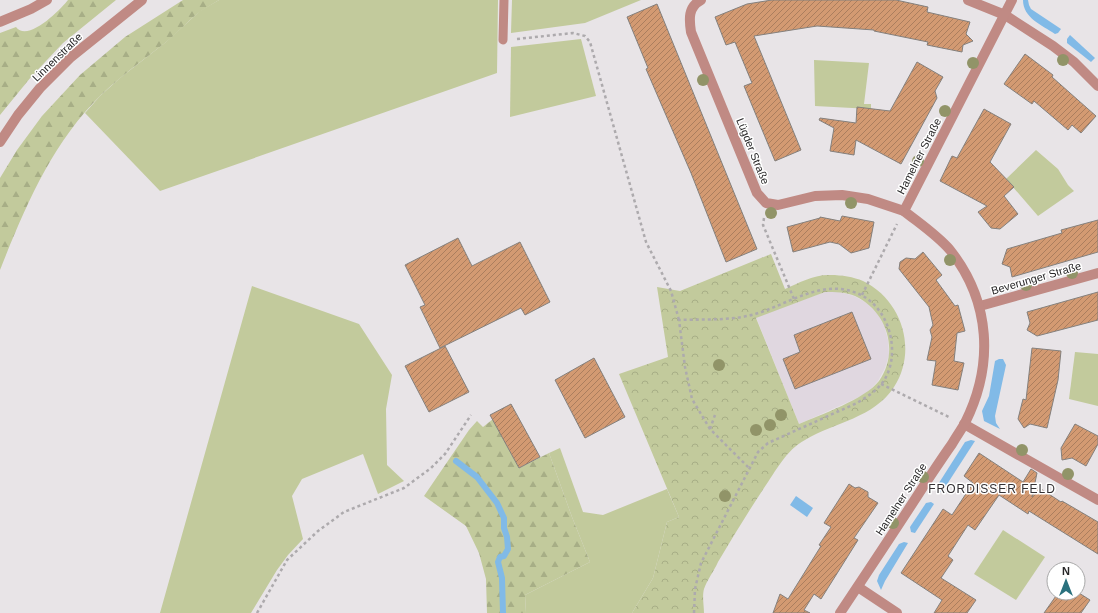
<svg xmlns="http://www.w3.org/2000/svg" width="1098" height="613" viewBox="0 0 1098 613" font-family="Arial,sans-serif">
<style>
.built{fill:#e0d7e0}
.green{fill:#c2ca9c}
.forest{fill:url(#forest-firs)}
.park{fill:url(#park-crowns);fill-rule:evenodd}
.water{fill:#81bae7}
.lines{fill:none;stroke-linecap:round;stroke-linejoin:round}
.stream{stroke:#81bae7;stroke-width:6}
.building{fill:url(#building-hatch);stroke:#84807d}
.path{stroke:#adaaad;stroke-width:2.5;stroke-dasharray:3 3;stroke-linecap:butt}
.lane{stroke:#c08a84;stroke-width:9}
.street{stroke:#c08a84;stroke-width:10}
.tree{fill:#919468}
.labels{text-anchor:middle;stroke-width:3;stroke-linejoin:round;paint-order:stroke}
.street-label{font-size:11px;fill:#282728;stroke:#fff}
.neighbourhood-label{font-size:12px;letter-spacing:1px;fill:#343134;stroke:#fff}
</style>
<defs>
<pattern id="forest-firs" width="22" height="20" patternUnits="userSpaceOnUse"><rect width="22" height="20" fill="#c2ca9c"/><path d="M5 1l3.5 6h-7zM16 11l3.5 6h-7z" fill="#a7ae86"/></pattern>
<pattern id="park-crowns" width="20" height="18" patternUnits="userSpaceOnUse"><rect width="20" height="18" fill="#c2ca9c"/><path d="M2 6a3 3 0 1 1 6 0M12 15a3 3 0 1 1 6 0" fill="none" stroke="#a7ae86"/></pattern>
<pattern id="building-hatch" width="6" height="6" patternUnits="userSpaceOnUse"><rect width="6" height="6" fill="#d39a72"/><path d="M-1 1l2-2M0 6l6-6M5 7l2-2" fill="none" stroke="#ab7e5e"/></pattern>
</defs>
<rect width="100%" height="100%" fill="#e8e4e7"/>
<polygon class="built" points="825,292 840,292 854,296 867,303 878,313 884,325 888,340 889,355 885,368 878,381 868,392 855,399 799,424 756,317"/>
<g class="green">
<polygon points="219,0 498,0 497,73 160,191 85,113 100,96 120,78 166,42 200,11"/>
<polygon points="512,0 641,0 585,23 511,33"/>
<polygon points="581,39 596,96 510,117 511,47"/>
<polygon points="814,60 869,63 864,104 871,104 871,109 815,106"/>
<polygon points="1036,150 1058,169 1068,185 1074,191 1038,216 1006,179"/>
<polygon points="252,286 359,324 392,375 386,409 387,465 404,481 378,494 363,454 302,479 292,496 303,539 288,555 277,570 251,613 160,613"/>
<polygon points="1075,352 1098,354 1098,406 1069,399"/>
<polygon points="560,448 583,512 603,515 667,489 679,517 667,522 653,578 632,613 526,613 525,595 590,562 572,517 549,453"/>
<polygon points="1003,530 1045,557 1016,600 974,574"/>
</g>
<g class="forest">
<path d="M68,0H116L63,43L31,77L0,115V33L16,27C28,43 61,9 68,0Z"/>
<path d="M183,0H219C213,4 207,7 201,11C188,20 178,33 165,43C143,60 121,76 101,95C52,143 25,207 0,270V178L17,150L42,116L80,75L125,37Z"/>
<polygon points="493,419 519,468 549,453 572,517 590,562 525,595 526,613 487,613 486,579 479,553 466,526 424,496 469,430 477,421 483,427"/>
</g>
<path class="park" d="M771,254L785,289C799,283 814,274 831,275C841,275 854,277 863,281C902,300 918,350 894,387C874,418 835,422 805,440C786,450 776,471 764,488C748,512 733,537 718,562C714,571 707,580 704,589C702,596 704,606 704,613H632L653,578L667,522L679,517L619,374L668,357L657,287L680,291ZM825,292C835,292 846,292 855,296C887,311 900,351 879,381C865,399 820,415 799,424L756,318Z"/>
<g class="water">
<path d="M1023,0H1028L1029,5L1031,9L1061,29L1058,33L1055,34C1042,25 1023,18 1023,0Z"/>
<polygon points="1070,35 1095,58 1091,62 1067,43 1067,39"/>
<polygon points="999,359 1003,359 1006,365 995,416 996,423 1000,429 984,421 982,411 989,396 995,361"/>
<polygon points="971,440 975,441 942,492 939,491 937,486 965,442"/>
<polygon points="796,496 813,508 807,517 790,505"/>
<polygon points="931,502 934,504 915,533 911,532 910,527 926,503"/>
<polygon points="904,542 908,543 885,581 881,590 877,581 879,575 899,544"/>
</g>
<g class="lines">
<polyline class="stream" points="456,461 477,477 497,503 504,518 504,528 507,537 508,549 504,556 500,557 498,562 502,578 503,613"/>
</g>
<g class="building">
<polygon points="772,0 896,0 928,7 927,12 970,22 966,34 973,41 963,45 962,52 927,45 928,42 874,31 874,30 817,26 754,36 801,150 775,161 744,86 752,83 735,42 726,45 715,17 747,4"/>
<polygon points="657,4 757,249 726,262 691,173 646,69 648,68 627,17"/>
<polygon points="1025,54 1053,75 1052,77 1096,116 1081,133 1072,125 1068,130 1034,101 1032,104 1004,84"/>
<polygon points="917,62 943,77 935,91 937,98 901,164 856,140 854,155 830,151 834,128 819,120 820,118 856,123 857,107 890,111"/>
<polygon points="984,109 1011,124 990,162 1014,187 1004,196 1018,214 1000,229 991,228 978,212 987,206 940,181 952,156 957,158"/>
<polygon points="842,216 874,222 869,248 851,253 839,244 830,242 793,252 787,227 820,218 820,217 840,221"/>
<polygon points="1098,220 1098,252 1012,277 1010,267 1002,264 1007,249 1062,233 1061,230"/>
<polygon points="458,238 472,266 520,242 550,302 525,315 521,308 440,348 420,307 425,305 405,265"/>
<polygon points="923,252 942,275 936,280 955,306 958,305 965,331 957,333 954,361 964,363 958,390 932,385 936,361 927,360 932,337 930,330 933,325 929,307 899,269 900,262 906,258 915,259"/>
<polygon points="1098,292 1098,320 1037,336 1027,330 1030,323 1027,312"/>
<polygon points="852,312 871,359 795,389 783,359 800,352 794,335"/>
<polygon points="445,346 469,392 429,412 405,366"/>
<polygon points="1032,348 1061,351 1058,380 1047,428 1030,424 1024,428 1018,419 1023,399 1026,400"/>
<polygon points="594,358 625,417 585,438 555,380"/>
<polygon points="511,404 540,457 519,468 490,415"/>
<polygon points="1075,424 1098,436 1098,444 1086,466 1072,458 1062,460 1061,448"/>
<polygon points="979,453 1023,482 1031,469 1037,473 1032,497 1038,487 1061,502 1062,501 1098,522 1098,554 1029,511 1028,514 999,495 975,530 968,525 948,556 953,560 941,578 976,600 967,613 934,613 942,600 901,573 943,509 952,515 973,483 964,476"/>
<polygon points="849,484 855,488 859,487 868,492 868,497 878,503 854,538 858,540 821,599 814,594 804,610 810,613 773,613 780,594 788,599 821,546 819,545 831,527 824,523"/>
<polygon points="1058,593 1079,593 1090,600 1081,613 1044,613"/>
</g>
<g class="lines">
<g class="path">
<polyline points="517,39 573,33 585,36 590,42 646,242 671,291 679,320"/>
<polyline points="764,218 763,225 794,299"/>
<polyline points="862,295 897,224"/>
<polyline points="881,384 951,418"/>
<polyline points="710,429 715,415"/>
<polyline points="257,613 287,560 318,531 344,512 404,488 431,468 445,454 471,415"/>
<path d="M694,613L695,589L701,563L758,452L768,443L857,403C868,396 880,389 886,377C900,350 889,309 861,295C855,292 848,290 841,289C811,286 783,306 755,314C732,321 703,319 679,320L685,367L692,399L710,429L749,468"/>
</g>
<polyline class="lane" points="503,40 504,0"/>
<g class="street">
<path d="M701,0C688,7 689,19 691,32L757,193L766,203L778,205L815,196L842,195L868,199L904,211"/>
<polyline points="968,0 1005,15 1053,46 1074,62 1098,86"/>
<polyline points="0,22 31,9 47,0"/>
<polyline points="0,142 18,115 40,88 71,57 142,0"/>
<polyline points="980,306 1098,273"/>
<polyline points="964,424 1098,500"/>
<polyline points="858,587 897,613"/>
<path d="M840,613C868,571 896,529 923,487C933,472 942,458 952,444C956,437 961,430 965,423C994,365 991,302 950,250C937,235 919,223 904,211L1012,0"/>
</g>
</g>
<g class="tree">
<circle cx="1063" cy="60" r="6"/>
<circle cx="973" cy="63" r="6"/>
<circle cx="703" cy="80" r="6"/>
<circle cx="945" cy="111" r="6"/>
<circle cx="918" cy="161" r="6"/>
<circle cx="851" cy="203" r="6"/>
<circle cx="771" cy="213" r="6"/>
<circle cx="950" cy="260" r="6"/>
<circle cx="1072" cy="273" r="6"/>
<circle cx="1026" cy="285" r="6"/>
<circle cx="719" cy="365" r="6"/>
<circle cx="781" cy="415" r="6"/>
<circle cx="770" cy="425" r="6"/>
<circle cx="756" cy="430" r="6"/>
<circle cx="1022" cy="450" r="6"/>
<circle cx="1068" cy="474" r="6"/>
<circle cx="923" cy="477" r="6"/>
<circle cx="725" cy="496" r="6"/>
<circle cx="893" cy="523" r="6"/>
</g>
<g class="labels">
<g class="street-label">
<text transform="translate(57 57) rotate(-44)" y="4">Linnenstraße</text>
<text transform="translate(753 151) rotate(68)" y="4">Lügder Straße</text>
<text transform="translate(919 156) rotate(-63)" y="4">Hamelner Straße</text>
<text transform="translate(1036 278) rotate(-16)" y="4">Beverunger Straße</text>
<text transform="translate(901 499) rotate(-57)" y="4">Hamelner Straße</text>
</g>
<g class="neighbourhood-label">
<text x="992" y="493">FRORDISSER FELD</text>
</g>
</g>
<g transform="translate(1066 581)"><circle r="19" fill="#ffffff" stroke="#a9a9a9"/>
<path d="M0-3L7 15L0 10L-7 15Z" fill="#2a717e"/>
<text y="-6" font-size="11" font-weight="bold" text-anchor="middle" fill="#282728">N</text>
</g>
</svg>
